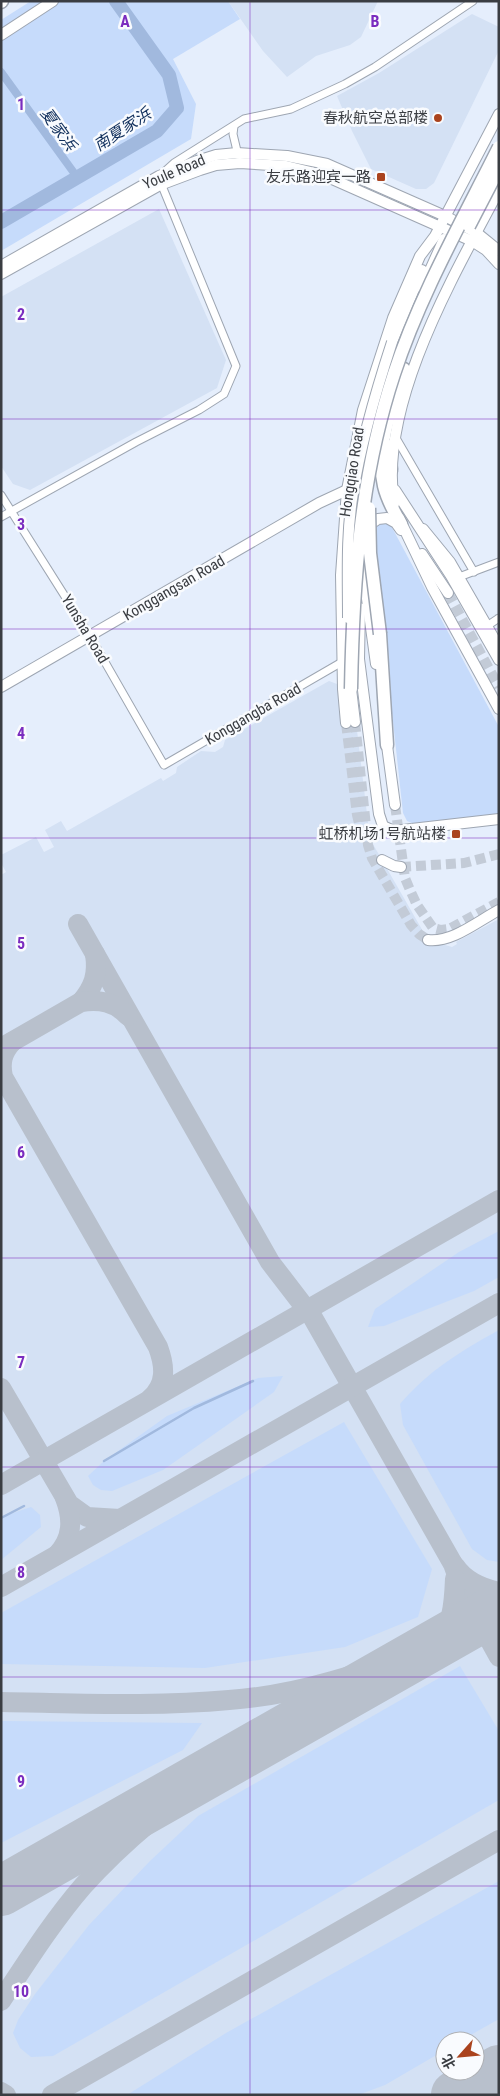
<svg xmlns="http://www.w3.org/2000/svg" width="500" height="2096" viewBox="0 0 500 2096" font-family="'Roboto Condensed','Noto Sans SC',sans-serif">
<style>
.built{fill:#d4e1f4;fill-rule:evenodd}
.green{fill:#c6dbfb}
.lines{fill:none;stroke-linecap:round;stroke-linejoin:round}
.stream{stroke:#a1b9de;stroke-width:2.5}
.canal{stroke:#a1b9de;stroke-width:8}
.river{stroke:#a1b9de;stroke-width:14}
.taxiway{stroke:#b8c0cc;stroke-width:20}
.runway{stroke:#b8c0cc;stroke-width:50}
.primary-tunnel{stroke:#c3cbd7;stroke-width:10;stroke-dasharray:10 5;stroke-linecap:butt}
.street-casing{stroke:#9ea6b2;stroke-width:9}
.secondary-casing{stroke:#9ea6b2;stroke-width:12}
.primary-casing{stroke:#9ea6b2;stroke-width:12}
.highway-casing{stroke:#9ea6b2;stroke-width:15}
.street{stroke:#fff;stroke-width:7}
.secondary{stroke:#fff;stroke-width:10}
.primary{stroke:#fff;stroke-width:10}
.highway{stroke:#fff;stroke-width:12}
.primary-bridge-casing{stroke:#9ea6b2;stroke-width:12;stroke-linecap:butt}
.highway-bridge-casing{stroke:#9ea6b2;stroke-width:15;stroke-linecap:butt}
.primary-bridge{stroke:#fff;stroke-width:10}
.highway-bridge{stroke:#fff;stroke-width:12}
.grid{fill:none;stroke:#7b2cbf;stroke-width:1;stroke-opacity:0.55}
.poi-dot{fill:#aa431e;stroke:#f9fbfe;stroke-width:2}
.labels{text-anchor:middle;stroke-width:5;stroke-linejoin:round;paint-order:stroke}
.poi-label{font-size:15px;fill:#3a3d42;stroke:#f9fbfe;text-anchor:end}
.street-label{font-size:15px;fill:#3a3d42;stroke:#f9fbfe}
.water-label{font-size:16px;font-style:italic;fill:#102f5c;stroke:#f9fbfe}
.grid-label{font-size:16px;text-anchor:middle;font-weight:bold;fill:#7b2cbf;stroke:#f9fbfe;stroke-width:5;stroke-linejoin:round;paint-order:stroke}
</style>
<rect width="100%" height="100%" fill="#e5eefc"/>
<g class="built">
<polygon points="228,1 378,1 361,37 350,45 316,56 287,77 263,51"/>
<polygon points="472,14 499,27 499,50 434,183 426,189 416,189 371,169 352,131 337,96 379,73"/>
<polygon points="159,209 226,360 217,388 30,490 13,484 1,466 1,297"/>
<path d="M329,681L337,684L356,722L370,839L428,940L452,947L457,944L456,942L499,919V2095H1V875L6,872L1,863V855L36,837L44,852L54,847L45,830L61,821L67,831L161,778L163,781L176,773L177,767L201,751L215,752L223,747L225,740ZM445,2041H475V2071H445Z"/>
</g>
<g class="green">
<polygon points="31,1 228,1 240,19 173,59 196,104 191,139 1,251 1,20"/>
<polygon points="388,520 499,727 499,817 414,824 407,821 403,813 372,529"/>
<polygon points="499,1231 499,1277 474,1291 384,1326 368,1327 375,1309 459,1252"/>
<path d="M499,1330V1562L487,1560L472,1549L403,1425L400,1404C428,1371 461,1351 499,1330Z"/>
<polygon points="283,1376 274,1392 163,1470 112,1491 101,1490 93,1485 88,1476 104,1461 167,1416 258,1378"/>
<polygon points="344,1422 432,1569 418,1617 345,1647 205,1668 1,1664 1,1613"/>
<polygon points="31,1507 40,1515 41,1527 1,1560 1,1517"/>
<polygon points="460,1666 499,1731 499,1800 53,2056 31,2057 20,2048 13,2033 18,2020 35,1994 89,1925 150,1861 198,1816"/>
<polygon points="1,1721 202,1723 183,1750 1,1843"/>
<polygon points="499,1881 499,2019 460,2041 445,2041 445,2050 385,2085 358,2095 127,2095 226,2033"/>
</g>
<g class="lines">
<g class="stream">
<polyline points="104,1461 194,1408 253,1381"/>
<polyline points="1,1518 24,1506"/>
</g>
<polyline class="canal" points="1,72 77,177"/>
<polyline class="river" points="1,222 157,131 177,108 169,75 116,1"/>
<g class="taxiway">
<polyline points="78,924 270,1262 313,1318 453,1564 463,1592 499,1657"/>
<path d="M81,1002C94,987 98,974 95,954"/>
<path d="M12,1042C2,1053 0,1063 3,1077L158,1347C165,1366 167,1384 150,1399"/>
<path d="M1,1048L81,1002C100,999 115,1002 128,1016"/>
<polyline points="1,1388 69,1504 87,1517 120,1519"/>
<polyline points="1,1485 499,1200"/>
<path d="M57,1555C73,1538 73,1519 65,1498"/>
<path d="M455,1566C465,1581 481,1588 499,1592"/>
<polyline points="1,1587 499,1303"/>
<path d="M1,1702C77,1703 153,1707 229,1700C300,1695 367,1672 433,1646C453,1628 454,1604 455,1579"/>
<polyline points="1,1889 29,1876"/>
<path d="M1,2001C27,1962 52,1922 83,1886C125,1839 174,1801 225,1764"/>
<polyline points="1,2092 6,2095"/>
<polyline points="52,2095 499,1840"/>
</g>
<g class="runway">
<polyline points="1,1891 499,1608"/>
<polyline points="456,2095 499,2070"/>
</g>
<g class="primary-tunnel">
<polyline points="448,593 499,687"/>
<polyline points="355,722 368,845 372,858 411,925 419,934 428,940"/>
<polyline points="346,723 357,815 362,835"/>
<polyline points="395,805 405,878 410,890 417,905 433,928 441,930 449,929 499,902"/>
<polyline points="401,867 464,863 499,854"/>
</g>
<g class="street-casing">
<g id="street">
<polyline points="234,126 233,134 238,155"/>
<polyline points="164,172 174,163 244,119 291,109 345,84 375,67 473,1"/>
<polyline points="396,438 474,572"/>
<polyline points="1,495 90,636 164,765 342,662"/>
<polyline points="1,517 136,442 199,410 224,394 236,366 160,181"/>
<polyline points="459,577 499,562"/>
<polyline points="487,626 499,618"/>
</g>
</g>
<g class="secondary-casing">
<g id="secondary">
<polyline points="1,35 53,1"/>
<polyline points="1,266 159,176 197,161 216,155 237,153 287,156 327,164 445,216 477,233 499,251"/>
<polyline points="1,274 160,185 200,170 216,165 240,163 286,166 323,175 472,241 486,250 499,264"/>
<polyline points="423,529 450,562 499,647"/>
<polyline points="1,687 319,503 347,490"/>
</g>
</g>
<g class="primary-casing">
<g id="primary">
<polyline points="422,288 444,239"/>
<polyline points="392,342 422,270"/>
<polyline points="395,490 451,576 499,660"/>
<path d="M394,504C378,405 453,277 499,190"/>
<polyline points="399,518 432,587 499,709"/>
<polyline points="366,527 378,519 387,518 396,523 401,530"/>
<polyline points="422,554 448,593"/>
<polyline points="361,555 376,664"/>
<polyline points="360,608 359,659 379,814 383,826 394,831 499,819"/>
<polyline points="351,689 355,722"/>
<polyline points="346,723 343,689 341,575 347,490 363,410 393,318 420,256 435,236 499,114"/>
<polyline points="386,738 395,805"/>
<polyline points="382,860 394,866 401,867"/>
<path d="M428,940C452,943 478,921 499,910"/>
</g>
</g>
<g class="highway-casing">
<g id="highway">
<polyline points="1,2 2,1"/>
<polyline points="388,446 391,470"/>
<path d="M401,524C394,512 387,499 384,486C375,447 392,406 404,369"/>
<polyline points="380,634 387,745"/>
</g>
</g>
<use href="#street" class="street"/>
<use href="#secondary" class="secondary"/>
<use href="#primary" class="primary"/>
<use href="#highway" class="highway"/>
<g class="primary-bridge-casing">
<path id="primary-bridge" d="M348,618C348,576 346,534 353,493C361,441 376,391 392,342"/>
</g>
<g class="highway-bridge-casing">
<g id="highway-bridge">
<polyline points="469,226 499,168"/>
<polyline points="369,508 370,553 380,634"/>
<path d="M351,689C353,582 360,477 394,374C420,295 462,221 499,147"/>
</g>
</g>
<use href="#primary-bridge" class="primary-bridge"/>
<use href="#highway-bridge" class="highway-bridge"/>
</g>
<path class="grid" d="M250,1V2095M1,210H499M1,419H499M1,629H499M1,838H499M1,1048H499M1,1258H499M1,1467H499M1,1677H499M1,1886H499"/>
<g class="poi-dot">
<circle cx="438" cy="118" r="5"/>
<rect x="376" y="172" width="10" height="10" rx="2.5"/>
<rect x="451" y="829" width="10" height="10" rx="2.5"/>
</g>
<g class="labels">
<g class="poi-label">
<text x="428" y="123">春秋航空总部楼</text>
<text x="371" y="182">友乐路迎宾一路</text>
<text x="446" y="839">虹桥机场1号航站楼</text>
</g>
<g class="street-label">
<text transform="translate(174 172) rotate(-23)" y="5">Youle Road</text>
<text transform="translate(352 472) rotate(-81)" y="5">Hongqiao Road</text>
<text transform="translate(174 588) rotate(-30)" y="5">Konggangsan Road</text>
<text transform="translate(85 629) rotate(59)" y="5">Yunsha Road</text>
<text transform="translate(253 714) rotate(-30)" y="5">Konggangba Road</text>
</g>
<g class="water-label">
<text transform="translate(59 129) rotate(54)" y="6">夏家浜</text>
<text transform="translate(122 129) rotate(-33)" y="6">南夏家浜</text>
</g>
</g>
<g class="grid-label">
<text x="125" y="27">A</text>
<text x="375" y="27">B</text>
<text x="21" y="110">1</text>
<text x="21" y="320">2</text>
<text x="21" y="530">3</text>
<text x="21" y="739">4</text>
<text x="21" y="949">5</text>
<text x="21" y="1158">6</text>
<text x="21" y="1368">7</text>
<text x="21" y="1578">8</text>
<text x="21" y="1787">9</text>
<text x="21" y="1997">10</text>
</g>
<rect width="500" height="2096" fill="none" stroke="#3a3d42" stroke-width="5"/>
<g transform="translate(460 2056) rotate(243)"><circle r="24" fill="#f9fbfe" stroke="#adafb3"/>
<path d="M0-4L9 19L0 12L-9 19Z" fill="#aa431e"/>
<text y="-8" font-size="14" font-weight="bold" text-anchor="middle" fill="#3a3d42">北</text>
</g>
</svg>
